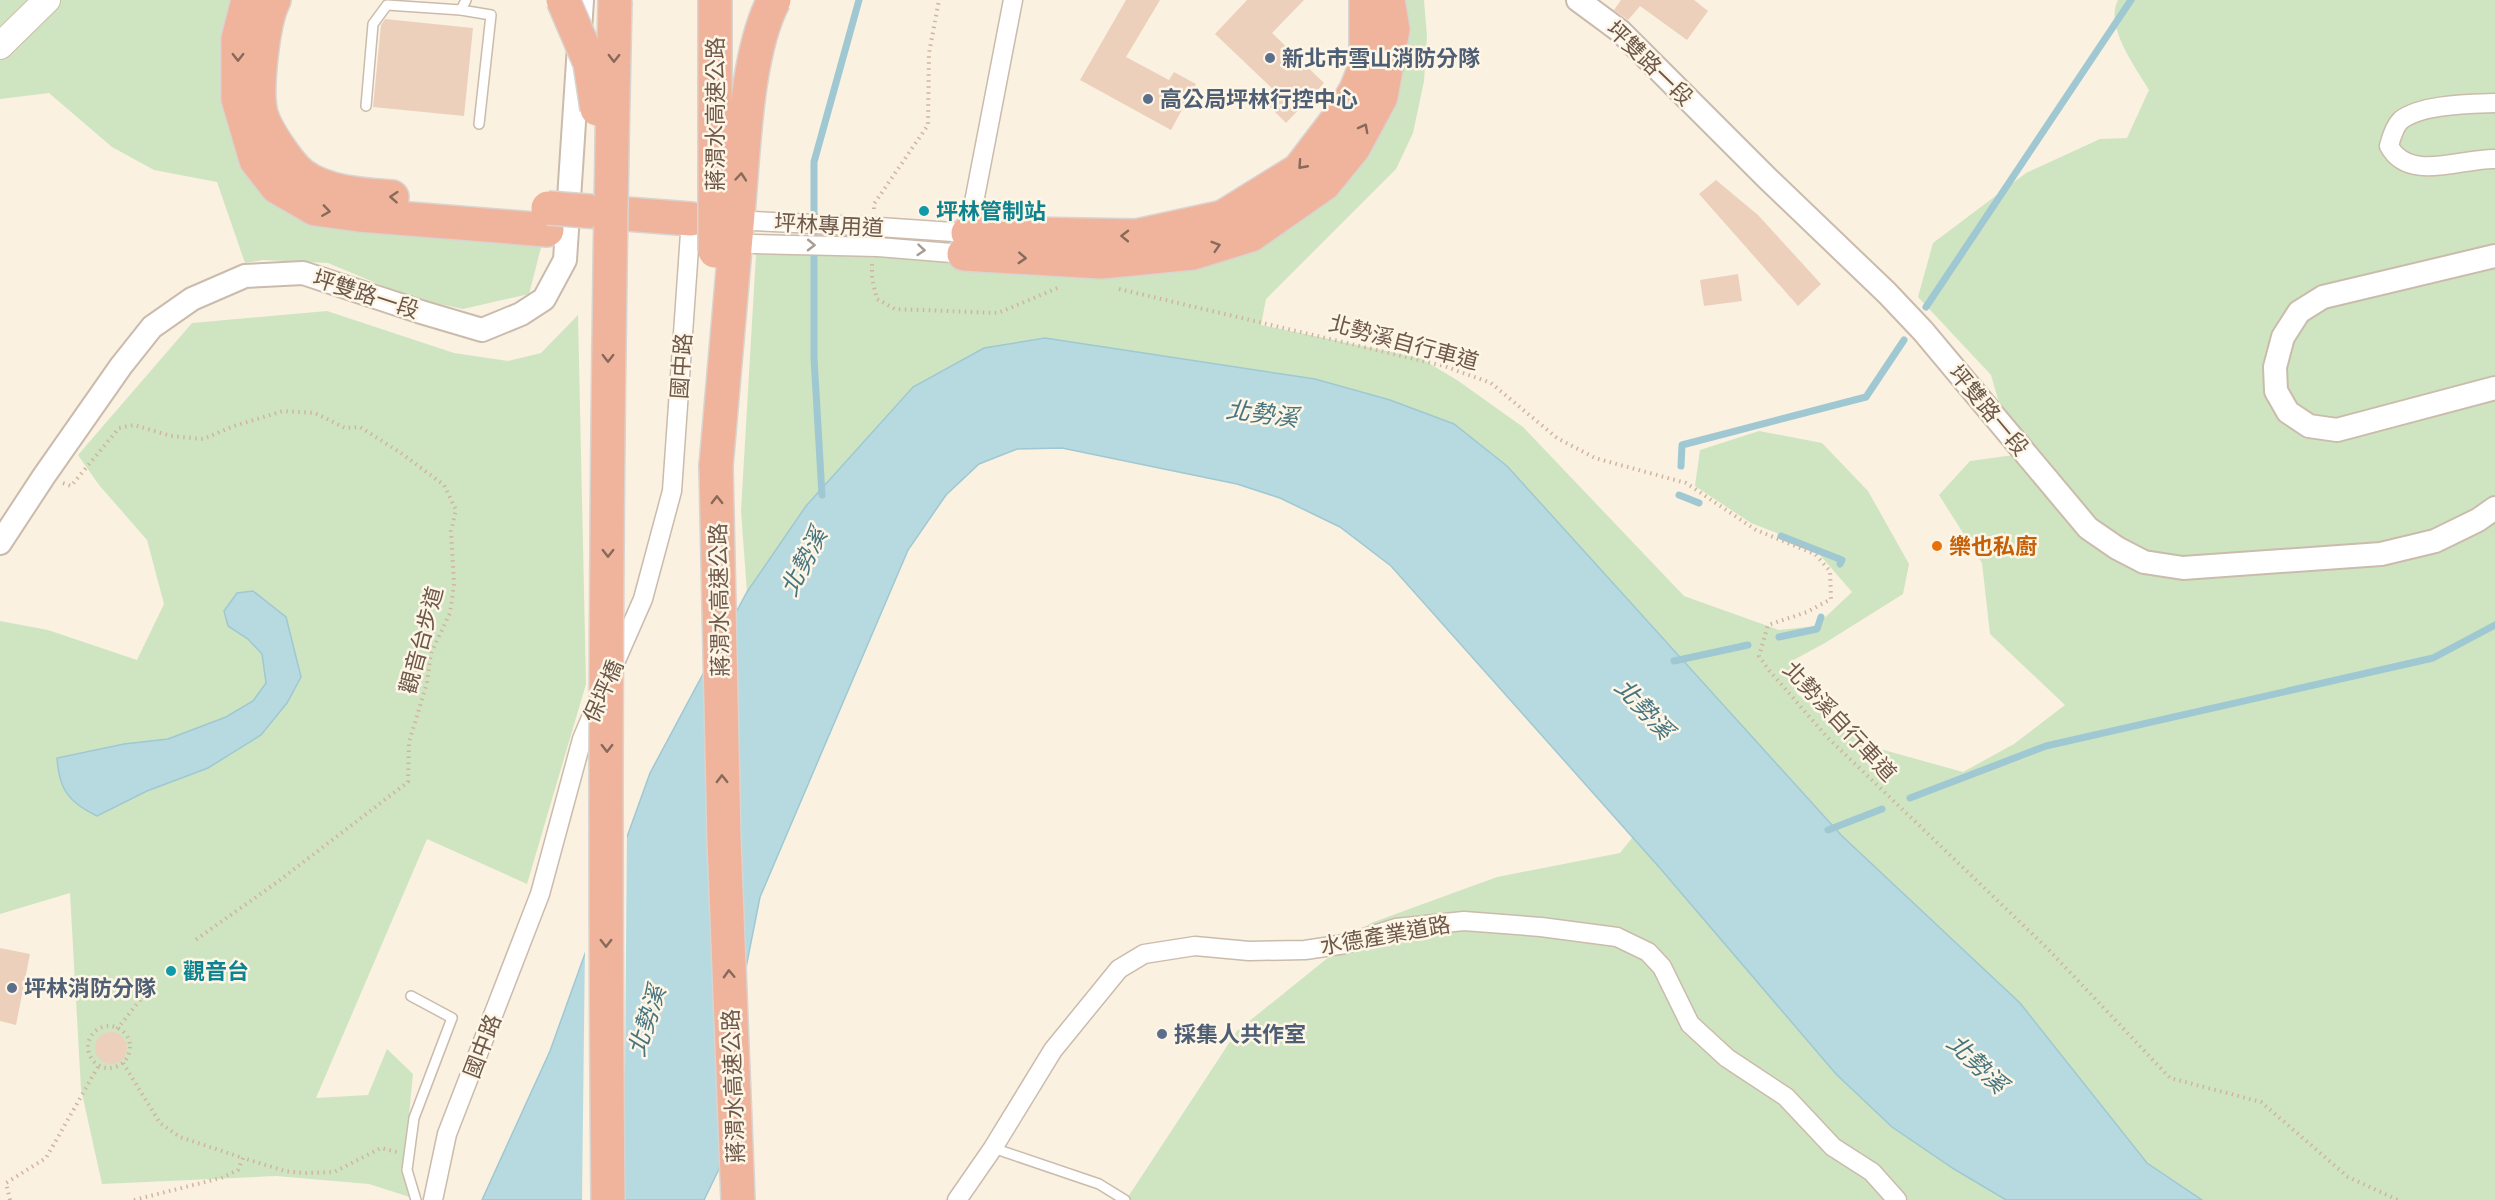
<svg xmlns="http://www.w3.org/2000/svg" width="2495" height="1200" viewBox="0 0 2495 1200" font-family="'PT Sans Narrow','Noto Sans TC',sans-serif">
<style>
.green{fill:#cfe5c1}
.water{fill:#b7dae1;stroke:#9fc8d2;stroke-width:1.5}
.pier{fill:#faf1e1}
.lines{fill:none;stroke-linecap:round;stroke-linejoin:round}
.stream{stroke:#9fc8d2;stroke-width:7}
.building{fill:#edd0bb}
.service-casing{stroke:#cbbbac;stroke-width:12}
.minor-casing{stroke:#cbbbac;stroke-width:21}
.tertiary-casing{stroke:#cbbbac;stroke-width:26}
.secondary-casing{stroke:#cebba9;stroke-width:28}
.motorway-casing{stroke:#d9d4d0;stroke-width:36}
.path{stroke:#d1b49f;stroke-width:4;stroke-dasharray:1.5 4.5;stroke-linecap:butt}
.service{stroke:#fff;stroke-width:9}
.minor{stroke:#fff;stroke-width:18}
.tertiary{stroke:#fff;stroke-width:22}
.secondary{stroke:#fff;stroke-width:26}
.motorway{stroke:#f0b49c;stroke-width:33}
.minor-bridge-casing{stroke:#cbbbac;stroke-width:21;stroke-linecap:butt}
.motorway-bridge-casing{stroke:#d9d4d0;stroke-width:36;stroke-linecap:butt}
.minor-bridge{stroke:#fff;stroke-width:18}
.motorway-bridge{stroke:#f0b49c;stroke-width:33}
.oneway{stroke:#886a5a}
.oneway2{stroke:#a89b92}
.service-dot{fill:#5c6f8a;stroke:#fdf5e6;stroke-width:2}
.culture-dot{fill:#0f9aa8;stroke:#fdf5e6;stroke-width:2}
.food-dot{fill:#e8710a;stroke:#fdf5e6;stroke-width:2}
.labels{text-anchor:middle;stroke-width:5;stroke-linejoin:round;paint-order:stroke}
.service-label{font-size:22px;font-weight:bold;fill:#4e5e75;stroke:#fdf5e6;text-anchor:start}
.street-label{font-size:22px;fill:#6e584a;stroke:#fdf5e6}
.culture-label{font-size:22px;font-weight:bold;fill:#0d838f;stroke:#fdf5e6;text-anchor:start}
.food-label{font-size:22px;font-weight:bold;fill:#c56008;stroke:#fdf5e6;text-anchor:start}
.water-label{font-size:24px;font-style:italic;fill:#467580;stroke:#fdf5e6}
</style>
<rect width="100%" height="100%" fill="#faf1e1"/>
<g class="green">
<polygon points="0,0 241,0 249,170 544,236 529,294 463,309 412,298 328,263 263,260 245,263 217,182 154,170 112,147 49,93 0,99"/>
<path d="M1398,0H1424L1427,37L1424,81L1413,133L1396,169L1266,299L1261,325L1420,358L1457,380L1523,427L1684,596L1779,630L1816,626L1852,592L1813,547L1751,523L1695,486L1700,450L1759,431L1822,443L1868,491L1909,564L1903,594L1825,643L1790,662L1797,694L1873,747L1963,772L2014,744L2065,705L1990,634L1982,563L1939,495L1970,461L2014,455L1991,375L1918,297L1933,243L2026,173L2100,139L2127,138L2149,90C2136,68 2104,26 2118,0H2495V1200H1126L1237,1031L1371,923L1497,877L1620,853L1731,713L1507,466L1454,424L1315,379L1045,338L984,348L806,506L747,592L741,511L756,254L1141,263L1310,199Z"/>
<polygon points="327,311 454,353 508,361 541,353 578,315 586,684 527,884 427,839 316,1098 368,1095 387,1049 413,1074 406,1146 419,1200 369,1184 276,1176 102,1184 81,1089 70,893 0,914 0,621 48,630 137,660 164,604 147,540 99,485 78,455 192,323"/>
</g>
<g class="water">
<polygon points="1045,338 1315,379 1390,400 1454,424 1507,466 1841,835 2020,1003 2147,1163 2202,1200 2006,1200 1954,1169 1892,1127 1836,1074 1659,867 1391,566 1340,527 1280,498 1237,484 1062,448 1017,449 979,464 946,495 908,550 760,897 732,1038 719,1169 704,1200 482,1200 550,1051 650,773 747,592 806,506 913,387 984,348"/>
<path d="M253,591L286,617L301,677L287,703L261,735L208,768L147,791L97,816C68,802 59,789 57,758L124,744L168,739L226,717L253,701L266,683L262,654L248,639L228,626L224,611L237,593Z"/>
</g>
<polygon class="pier" points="627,828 624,1200 582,1200 585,946"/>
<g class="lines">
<g class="stream">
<polyline points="1926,307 2131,0"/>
<polyline points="1681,466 1682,445 1866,397 1904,340"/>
<polyline points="822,495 814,358 814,162 859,0"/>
<polyline points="1679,495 1699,503"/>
<polyline points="1781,536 1842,560 1840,564"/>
<polyline points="1779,637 1817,629 1821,617"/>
<polyline points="1674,661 1748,645"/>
<polyline points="1910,798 2046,746 2433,658 2495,625"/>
<polyline points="1828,830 1882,809"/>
</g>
</g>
<g class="building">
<polygon points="1126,0 1160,0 1126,57 1169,80 1174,72 1196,84 1171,130 1080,80"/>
<polygon points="1247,0 1304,0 1272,33 1324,83 1286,123 1269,106 1279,95 1215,34"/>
<polygon points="1621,0 1694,0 1708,11 1687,40 1640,6 1628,20 1614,10"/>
<polygon points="385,19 473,28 464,116 373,107 381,25"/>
<polygon points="1716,180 1758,215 1821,284 1798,306 1699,194"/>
<polygon points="1738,274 1742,301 1704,306 1700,280"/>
<polygon points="0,948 30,954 16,1025 0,1021"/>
<circle cx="111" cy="1048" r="16"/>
</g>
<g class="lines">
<g class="service-casing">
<g id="service">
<polyline points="466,0 461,10 491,15 479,124"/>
<polyline points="366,106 373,24 387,5 461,10"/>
<polyline points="411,996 452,1018 414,1118 407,1170 416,1200"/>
<polyline points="993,1148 1099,1184 1125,1200"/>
</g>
</g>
<g class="minor-casing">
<g id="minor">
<path d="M2495,103C2470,104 2422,104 2401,120C2395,126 2391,138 2389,146C2409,183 2462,158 2495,159"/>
<polyline points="879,227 968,233"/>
<polyline points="878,247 964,254 1013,0"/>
<polyline points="614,665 643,599 672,491 691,219 698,219"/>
<polyline points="433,1200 447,1134 540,894 582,739 599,699"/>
<polyline points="957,1200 993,1148 1053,1050 1119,969 1144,954 1195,946 1249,951 1305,950 1345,944 1396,928 1464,921 1541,927 1617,937 1648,952 1662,967 1690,1024 1727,1058 1786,1097 1833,1147 1872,1172 1897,1200"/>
</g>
</g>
<g class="tertiary-casing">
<g id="tertiary">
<polyline points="1578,0 1620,31 1767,178 1887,293 1923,331 2088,528 2117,548 2144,562 2183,568 2381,554 2435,541 2478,520 2495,508"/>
<polyline points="2495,256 2323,297 2299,312 2283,337 2275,367 2276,391 2288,412 2309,426 2337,430 2495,388"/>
<polyline points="0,543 44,476 121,366 152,327 192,299 245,276 303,273 421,312 482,330 521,314 544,299 565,260 582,0"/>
</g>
</g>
<g class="secondary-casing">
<polyline id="secondary" points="0,46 47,0"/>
</g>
<g class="motorway-casing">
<g id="motorway">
<polyline points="248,0 238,39 238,99 256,160 277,187 315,209 359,215 547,230"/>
<path d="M274,0C263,21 255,90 261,114C266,131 289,165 302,175C326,193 364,195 392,197"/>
<polyline points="587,211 691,219"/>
<polyline points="968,233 1136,236 1223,217 1299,170 1341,115 1356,90 1366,65 1366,0"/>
<polyline points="964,254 1101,262 1193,253 1251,235 1324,184 1354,147 1381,97 1393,29 1388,0"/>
<polyline points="716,466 724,839 738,1200"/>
</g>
</g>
<g class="path">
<polyline points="874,209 874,204 928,125 929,53 939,0"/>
<polyline points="872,264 872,279 877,299 895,309 998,313 1060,287"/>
<polyline points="1119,289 1444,366 1491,383 1557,438 1595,458 1686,483 1756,530 1815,554 1830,571 1831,599 1807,612 1768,625 1759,656 1768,669 1827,737 2048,949 2170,1078 2261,1102 2348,1177 2398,1200"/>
<polyline points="63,483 71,486 119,428 134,425 171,436 203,439 234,426 283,411 315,413 345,428 360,427 401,453 444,485 456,510 451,531 454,584 450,613 431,653 427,683 409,742 408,782 276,883 194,941"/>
<circle cx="109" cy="1047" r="21"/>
<polyline points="117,1029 145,994"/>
<polyline points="123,1063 160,1123 180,1137 243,1158"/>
<polyline points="10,1200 6,1183 46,1158 99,1065"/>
<polyline points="134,1200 221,1178 238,1170 243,1158 285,1171 304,1173 334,1172 381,1148 397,1152"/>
</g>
<use href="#service" class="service"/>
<use href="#minor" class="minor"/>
<use href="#tertiary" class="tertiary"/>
<use href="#secondary" class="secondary"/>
<use href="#motorway" class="motorway"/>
<g class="minor-bridge-casing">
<g id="minor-bridge">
<polyline points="752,221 879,227"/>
<polyline points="753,244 878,247"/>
</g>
</g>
<g class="motorway-bridge-casing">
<g id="motorway-bridge">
<polyline points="563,0 590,63 597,109"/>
<polyline points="715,0 715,251"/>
<polyline points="548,208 587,211"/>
<path d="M716,466C724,378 731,290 739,202C744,143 747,51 774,0"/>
<path d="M608,1200C604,800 606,400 615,0"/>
</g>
</g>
<use href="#minor-bridge" class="minor-bridge"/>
<use href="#motorway-bridge" class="motorway-bridge"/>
</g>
<defs><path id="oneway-chevron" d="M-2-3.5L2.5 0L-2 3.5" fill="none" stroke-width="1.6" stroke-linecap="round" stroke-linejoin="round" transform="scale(1.5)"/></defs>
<g class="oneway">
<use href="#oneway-chevron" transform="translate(238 57) rotate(90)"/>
<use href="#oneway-chevron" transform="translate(614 58) rotate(91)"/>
<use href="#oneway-chevron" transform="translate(1364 128) rotate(-62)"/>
<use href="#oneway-chevron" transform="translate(1302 165) rotate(132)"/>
<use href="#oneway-chevron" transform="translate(741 177) rotate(-85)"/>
<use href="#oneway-chevron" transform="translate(394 197) rotate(-176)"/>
<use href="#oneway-chevron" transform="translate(326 211) rotate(8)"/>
<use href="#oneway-chevron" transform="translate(1125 236) rotate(-179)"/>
<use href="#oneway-chevron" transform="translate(1216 246) rotate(-17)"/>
<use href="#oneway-chevron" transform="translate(1022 258) rotate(3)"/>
<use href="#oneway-chevron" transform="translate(608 358) rotate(90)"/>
<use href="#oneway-chevron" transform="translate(717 500) rotate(-91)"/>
<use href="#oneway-chevron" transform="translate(608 553) rotate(90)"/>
<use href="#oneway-chevron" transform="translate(607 748) rotate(90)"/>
<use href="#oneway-chevron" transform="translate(722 779) rotate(-91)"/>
<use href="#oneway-chevron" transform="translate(606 943) rotate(90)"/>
<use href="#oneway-chevron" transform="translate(729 974) rotate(-92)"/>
</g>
<g class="oneway2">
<use href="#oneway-chevron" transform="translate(811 245) rotate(1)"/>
<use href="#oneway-chevron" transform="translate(921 250) rotate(5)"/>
</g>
<g class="service-dot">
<circle cx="1270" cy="58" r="6"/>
<circle cx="1148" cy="99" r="6"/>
<circle cx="12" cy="988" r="6"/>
<circle cx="1162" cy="1034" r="6"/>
</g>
<g class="culture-dot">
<circle cx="924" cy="211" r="6"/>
<circle cx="171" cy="971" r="6"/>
</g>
<circle class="food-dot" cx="1937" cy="546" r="6"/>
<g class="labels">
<g class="service-label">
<text x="1282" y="66">新北市雪山消防分隊</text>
<text x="1160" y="107">高公局坪林行控中心</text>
<text x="24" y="996">坪林消防分隊</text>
<text x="1174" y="1042">採集人共作室</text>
</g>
<g class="street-label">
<text transform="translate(1650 63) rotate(44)" y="8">坪雙路一段</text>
<text transform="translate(715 114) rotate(-90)" y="8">蔣渭水高速公路</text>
<text transform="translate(829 225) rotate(3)" y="8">坪林專用道</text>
<text transform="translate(366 294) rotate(18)" y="8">坪雙路一段</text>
<text transform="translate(1404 342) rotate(15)" y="8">北勢溪自行車道</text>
<text transform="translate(681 366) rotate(-86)" y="8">國中路</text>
<text transform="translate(1989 410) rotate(50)" y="8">坪雙路一段</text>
<text transform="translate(719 600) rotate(-91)" y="8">蔣渭水高速公路</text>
<text transform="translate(421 640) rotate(-75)" y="8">觀音台步道</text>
<text transform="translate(603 691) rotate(-66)" y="8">保坪橋</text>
<text transform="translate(1840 721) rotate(47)" y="8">北勢溪自行車道</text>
<text transform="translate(1385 935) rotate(-10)" y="8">水德產業道路</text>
<text transform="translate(482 1046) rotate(-69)" y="8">國中路</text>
<text transform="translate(733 1086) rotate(-92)" y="8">蔣渭水高速公路</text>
</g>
<g class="culture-label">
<text x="936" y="219">坪林管制站</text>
<text x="183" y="979">觀音台</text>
</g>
<g class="food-label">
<text x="1949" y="554">樂也私廚</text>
</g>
<g class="water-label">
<text transform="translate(1262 414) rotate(7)" y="8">北勢溪</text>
<text transform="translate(804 562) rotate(-63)" y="8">北勢溪</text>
<text transform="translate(1644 709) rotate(47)" y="8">北勢溪</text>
<text transform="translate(647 1021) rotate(-72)" y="8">北勢溪</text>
<text transform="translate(1977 1064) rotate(44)" y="8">北勢溪</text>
</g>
</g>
</svg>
